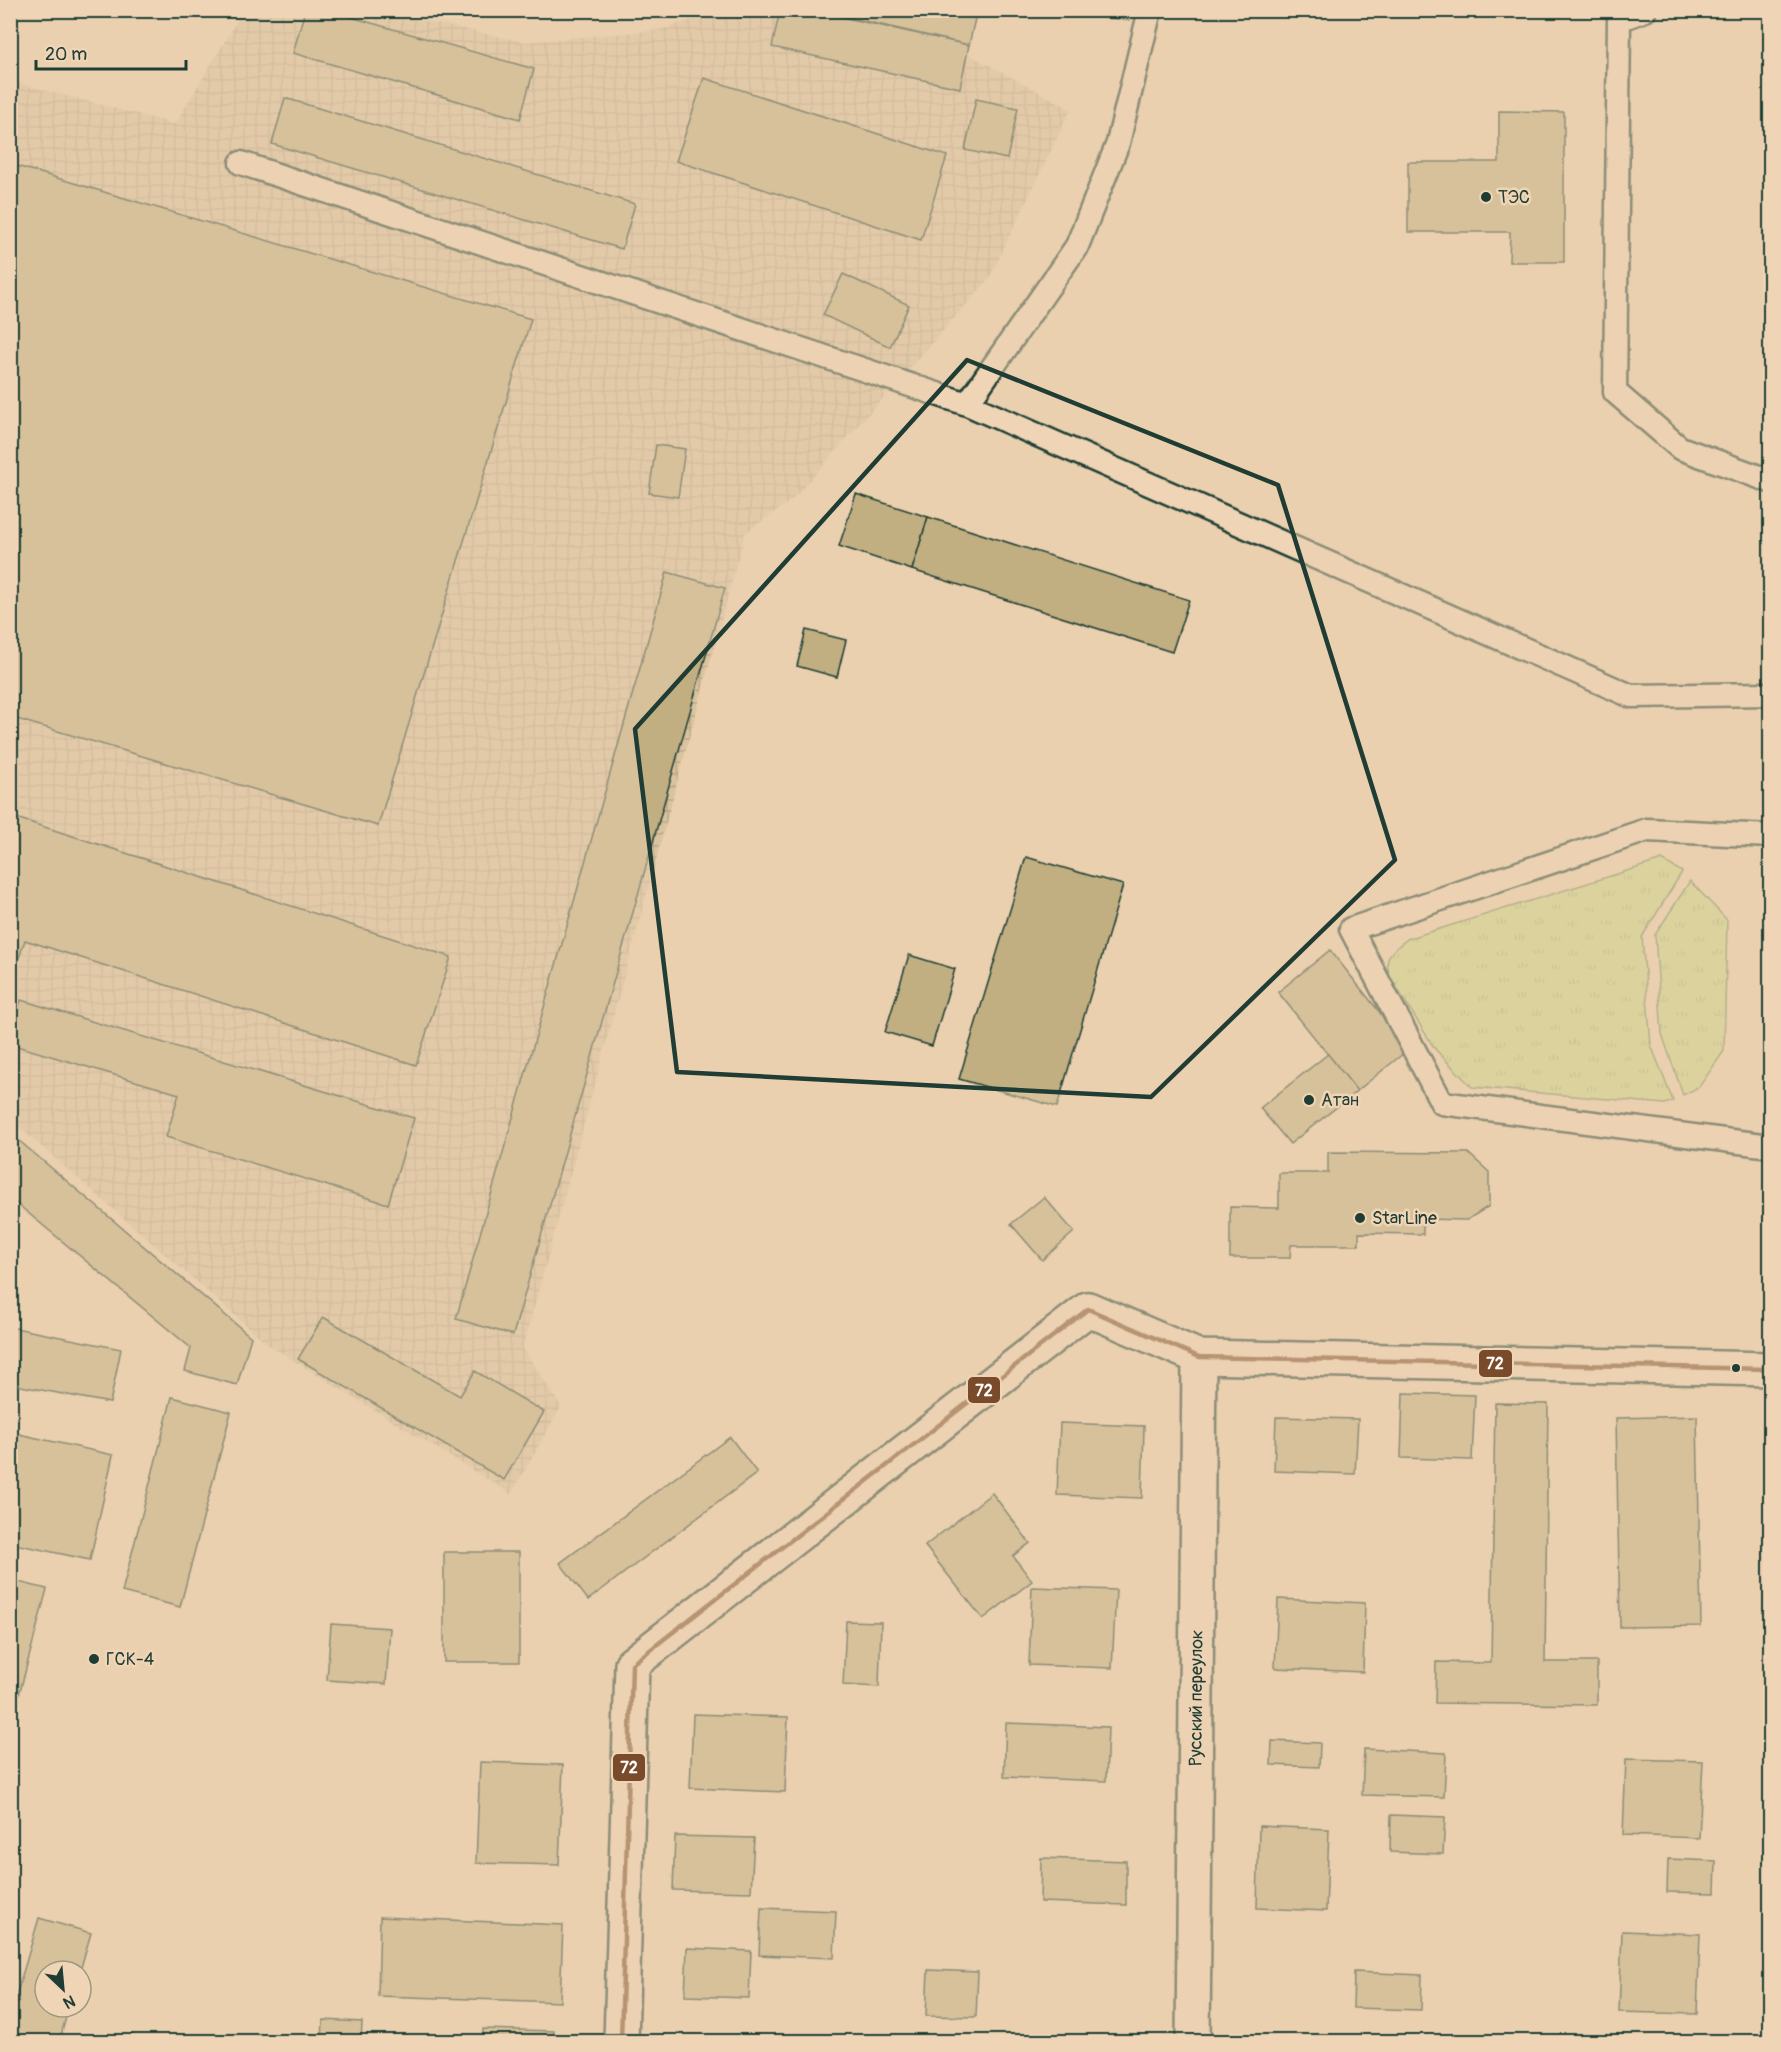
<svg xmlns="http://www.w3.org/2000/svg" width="1781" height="2052" viewBox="0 0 1781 2052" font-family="Pangolin,sans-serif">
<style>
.industrial{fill:url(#industrial-grid)}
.grass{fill:url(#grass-tufts);stroke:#758a5e;stroke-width:1.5}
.building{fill:#c1af82;stroke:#1f3d34;stroke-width:1.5}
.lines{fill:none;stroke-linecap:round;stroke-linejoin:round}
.lane-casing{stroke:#1f3d34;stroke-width:27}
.street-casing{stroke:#1f3d34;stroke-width:38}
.lane{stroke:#efd5b6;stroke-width:22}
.street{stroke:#efd5b6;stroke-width:33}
.bus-1-casing{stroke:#efd5b6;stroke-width:9}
.bus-1{stroke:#7a4b2a;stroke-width:4.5}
.marked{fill:none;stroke:#1f3d34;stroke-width:4.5;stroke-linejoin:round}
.poi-dot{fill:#1f3d34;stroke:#efd5b6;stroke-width:2}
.labels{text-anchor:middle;stroke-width:5;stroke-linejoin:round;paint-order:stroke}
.poi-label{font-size:18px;fill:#1f3d34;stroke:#efd5b6;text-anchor:start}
.street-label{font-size:18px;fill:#1f3d34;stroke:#efd5b6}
.line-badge{stroke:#efd5b6;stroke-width:2}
.badge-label{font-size:16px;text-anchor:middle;font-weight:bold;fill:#fff}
</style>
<defs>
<pattern id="industrial-grid" width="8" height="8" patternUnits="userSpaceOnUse" patternTransform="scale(1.5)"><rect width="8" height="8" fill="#dac39f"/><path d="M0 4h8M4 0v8" fill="none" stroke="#bba88a"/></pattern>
<pattern id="grass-tufts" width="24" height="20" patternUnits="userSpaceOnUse" patternTransform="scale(1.5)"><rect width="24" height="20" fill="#cbd689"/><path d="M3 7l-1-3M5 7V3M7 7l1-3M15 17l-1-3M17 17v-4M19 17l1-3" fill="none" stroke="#aeb977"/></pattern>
</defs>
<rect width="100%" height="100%" fill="#ead0ae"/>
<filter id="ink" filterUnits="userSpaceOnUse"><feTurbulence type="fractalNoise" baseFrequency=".0167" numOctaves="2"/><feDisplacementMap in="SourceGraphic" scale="12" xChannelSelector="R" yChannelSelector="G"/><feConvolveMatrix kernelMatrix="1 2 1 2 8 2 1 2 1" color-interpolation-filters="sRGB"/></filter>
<g filter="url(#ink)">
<polygon class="industrial" points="886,10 1071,109 989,279 792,500 745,533 523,1348 561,1407 511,1494 270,1346 11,1120 10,81 175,124 243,11 376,11 525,42 660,30 718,11"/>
<g class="grass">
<path d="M1662,860L1682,872L1642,937L1651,1045L1673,1101L1665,1104L1472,1087L1435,1049L1390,977C1383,955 1391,952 1407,939Z"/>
<polygon points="1690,881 1727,920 1724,1051 1699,1087 1683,1095 1662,1034 1655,935"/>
</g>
<g class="building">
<polygon points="305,10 326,10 534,69 520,119 293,53"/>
<polygon points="780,10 809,10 969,45 960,88 772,47"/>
<polygon points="816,10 977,10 969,45"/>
<polygon points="1012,10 1130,10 1129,20"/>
<polygon points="704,78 947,156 921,240 676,161"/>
<polygon points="285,98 635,204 622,249 272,144"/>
<polygon points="976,99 1018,108 1007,159 965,150"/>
<polygon points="1499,111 1564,112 1564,262 1509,262 1510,232 1408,232 1408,162 1499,162"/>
<polygon points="10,164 531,319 378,826 10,717"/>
<polygon points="843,274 909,305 890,347 823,315"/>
<polygon points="656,445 685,449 678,497 649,493"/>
<polygon points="856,494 928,517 912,570 839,546"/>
<polygon points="928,517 1189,600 1172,652 912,570"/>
<polygon points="667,572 725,588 513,1335 456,1319"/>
<polygon points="806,630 846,640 837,677 797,666"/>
<polygon points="10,816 451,957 416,1065 25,940 10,985"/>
<polygon points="1026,857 1123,885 1057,1107 959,1079"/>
<polygon points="1330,950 1409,1049 1357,1091 1278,992"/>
<polygon points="909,955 955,969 932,1046 885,1032"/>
<polygon points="21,1000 414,1118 388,1204 166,1137 179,1094 10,1044 10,1034"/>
<polygon points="1328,1054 1357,1091 1290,1144 1260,1108"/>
<polygon points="10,1133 251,1337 237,1385 185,1371 191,1348 10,1198"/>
<polygon points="1328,1152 1468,1153 1489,1172 1489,1206 1467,1220 1423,1219 1423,1234 1359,1233 1359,1245 1291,1245 1290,1258 1230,1258 1230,1207 1279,1208 1279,1173 1328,1173"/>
<polygon points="1044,1197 1074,1232 1042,1260 1011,1224"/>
<polygon points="323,1317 460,1396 475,1371 544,1412 504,1480 298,1359"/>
<polygon points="10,1327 121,1349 110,1403 10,1384"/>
<polygon points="1403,1393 1475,1395 1472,1460 1401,1458"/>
<polygon points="172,1397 231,1412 180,1607 122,1592"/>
<polygon points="1495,1403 1548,1404 1545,1662 1597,1662 1597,1705 1435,1703 1436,1662 1491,1663"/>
<polygon points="1697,1416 1701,1626 1620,1627 1616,1418"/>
<polygon points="1276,1417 1358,1419 1355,1474 1274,1471"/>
<polygon points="1060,1423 1144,1426 1142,1498 1057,1495"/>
<polygon points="10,1432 113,1455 90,1560 10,1543"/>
<polygon points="730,1437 757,1473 588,1600 560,1563"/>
<polygon points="992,1493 1030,1543 1013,1556 1032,1581 983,1619 925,1546"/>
<rect x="444" y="1552" width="75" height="110"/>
<polygon points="10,1580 47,1589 10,1729"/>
<polygon points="1032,1587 1116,1590 1112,1668 1029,1665"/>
<polygon points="1278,1599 1365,1603 1363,1672 1275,1668"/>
<polygon points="846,1621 881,1622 879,1687 843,1685"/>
<polygon points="331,1624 390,1628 386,1684 327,1680"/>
<polygon points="693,1714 788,1717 785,1792 690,1788"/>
<polygon points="1006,1723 1108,1727 1106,1781 1004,1777"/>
<polygon points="1272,1741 1320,1743 1319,1767 1271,1765"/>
<polygon points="1364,1749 1446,1753 1444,1797 1362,1795"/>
<polygon points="1626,1759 1703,1761 1699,1838 1623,1835"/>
<polygon points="480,1762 563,1765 559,1865 476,1863"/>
<polygon points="1391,1815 1445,1817 1443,1854 1390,1852"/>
<polygon points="1259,1826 1329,1829 1326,1911 1257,1908"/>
<polygon points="675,1836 754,1838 751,1892 673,1890"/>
<polygon points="1041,1858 1126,1861 1126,1905 1040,1902"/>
<polygon points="1668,1859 1716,1861 1715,1893 1667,1892"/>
<polygon points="761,1908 836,1911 834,1958 759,1955"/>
<polygon points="380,1917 563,1925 560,2002 378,1996"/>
<polygon points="39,1918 91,1933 80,1971 45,1971 45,2007 69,2007 59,2042 10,2042 10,2017"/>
<polygon points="1622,1931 1700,1934 1697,2014 1619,2012"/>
<polygon points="687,1948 751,1951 749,1998 685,1996"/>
<polygon points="928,1970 978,1972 976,2017 926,2016"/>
<polygon points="1354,1972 1422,1975 1421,2010 1353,2008"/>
<polygon points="323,2020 362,2022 361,2042 322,2042"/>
<polygon points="483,2029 554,2031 553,2042 483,2042"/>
<polygon points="1264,2037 1367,2041 1367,2042 1264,2042"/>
</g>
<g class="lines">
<g class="lane-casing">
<g id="lane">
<polyline points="1645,10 1619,20 1615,392 1680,448 1770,481"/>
<polyline points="241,163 967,404 1631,696 1770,694"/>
<polyline points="967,404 1077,246 1118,143 1150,10"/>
<polyline points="1770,836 1647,830 1351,929 1442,1103 1770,1146"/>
</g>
</g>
<g class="street-casing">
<g id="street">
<polyline points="621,2042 632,1664 1088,1309 1199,1357 1770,1369"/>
<path id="s1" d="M1193,2042L1199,1357"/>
</g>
</g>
<use href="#lane" class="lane"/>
<use href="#street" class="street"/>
<g class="bus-1-casing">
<polyline id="bus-1" points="621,2042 632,1664 1088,1309 1199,1357 1770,1369"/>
</g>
<use href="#bus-1" class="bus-1"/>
</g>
</g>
<path d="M0 0H1781V2052H0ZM967,360L1278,485L1395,860L1151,1097L677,1072L635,729Z" fill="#ead0ae" fill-opacity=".55" fill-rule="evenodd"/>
<path class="marked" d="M967,360L1278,485L1395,860L1151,1097L677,1072L635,729Z"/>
<g class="poi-dot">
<circle cx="1486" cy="197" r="6"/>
<circle cx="1309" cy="1100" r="6"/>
<circle cx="1360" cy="1218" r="6"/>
<circle cx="1736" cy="1368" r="5"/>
<circle cx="94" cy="1659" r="6"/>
</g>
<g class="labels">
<g class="poi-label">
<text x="1498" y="203">ТЭС</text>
<text x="1321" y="1106">Атан</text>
<text x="1372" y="1224">StarLine</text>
<text x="106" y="1665">ГСК-4</text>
</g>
<g class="street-label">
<text dy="6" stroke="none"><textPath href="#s1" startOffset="344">Русский переулок</textPath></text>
</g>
</g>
<g class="line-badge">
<rect x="1478" y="1349" width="35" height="29" rx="6" fill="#7a4b2a"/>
<rect x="967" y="1376" width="34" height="28" rx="6" fill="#7a4b2a"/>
<rect x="612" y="1753" width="34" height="29" rx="6" fill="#7a4b2a"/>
</g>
<g class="badge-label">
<text x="1495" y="1369">72</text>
<text x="984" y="1396">72</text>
<text x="629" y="1773">72</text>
</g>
<rect width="1781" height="2052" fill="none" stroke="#efd5b6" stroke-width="36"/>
<rect x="18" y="18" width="1745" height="2016" fill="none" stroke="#1f3d34" stroke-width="2" filter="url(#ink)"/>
<g transform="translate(63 1989) rotate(154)"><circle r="28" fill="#efd5b6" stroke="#9c9882" stroke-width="1.5"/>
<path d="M0-4.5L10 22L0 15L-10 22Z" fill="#1f3d34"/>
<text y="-9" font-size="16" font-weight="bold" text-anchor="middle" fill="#1f3d34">N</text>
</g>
<path d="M36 60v9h150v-9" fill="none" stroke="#1f3d34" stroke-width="3"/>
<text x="45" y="60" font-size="18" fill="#1f3d34" stroke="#efd5b6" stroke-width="4.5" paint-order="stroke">20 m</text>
</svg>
